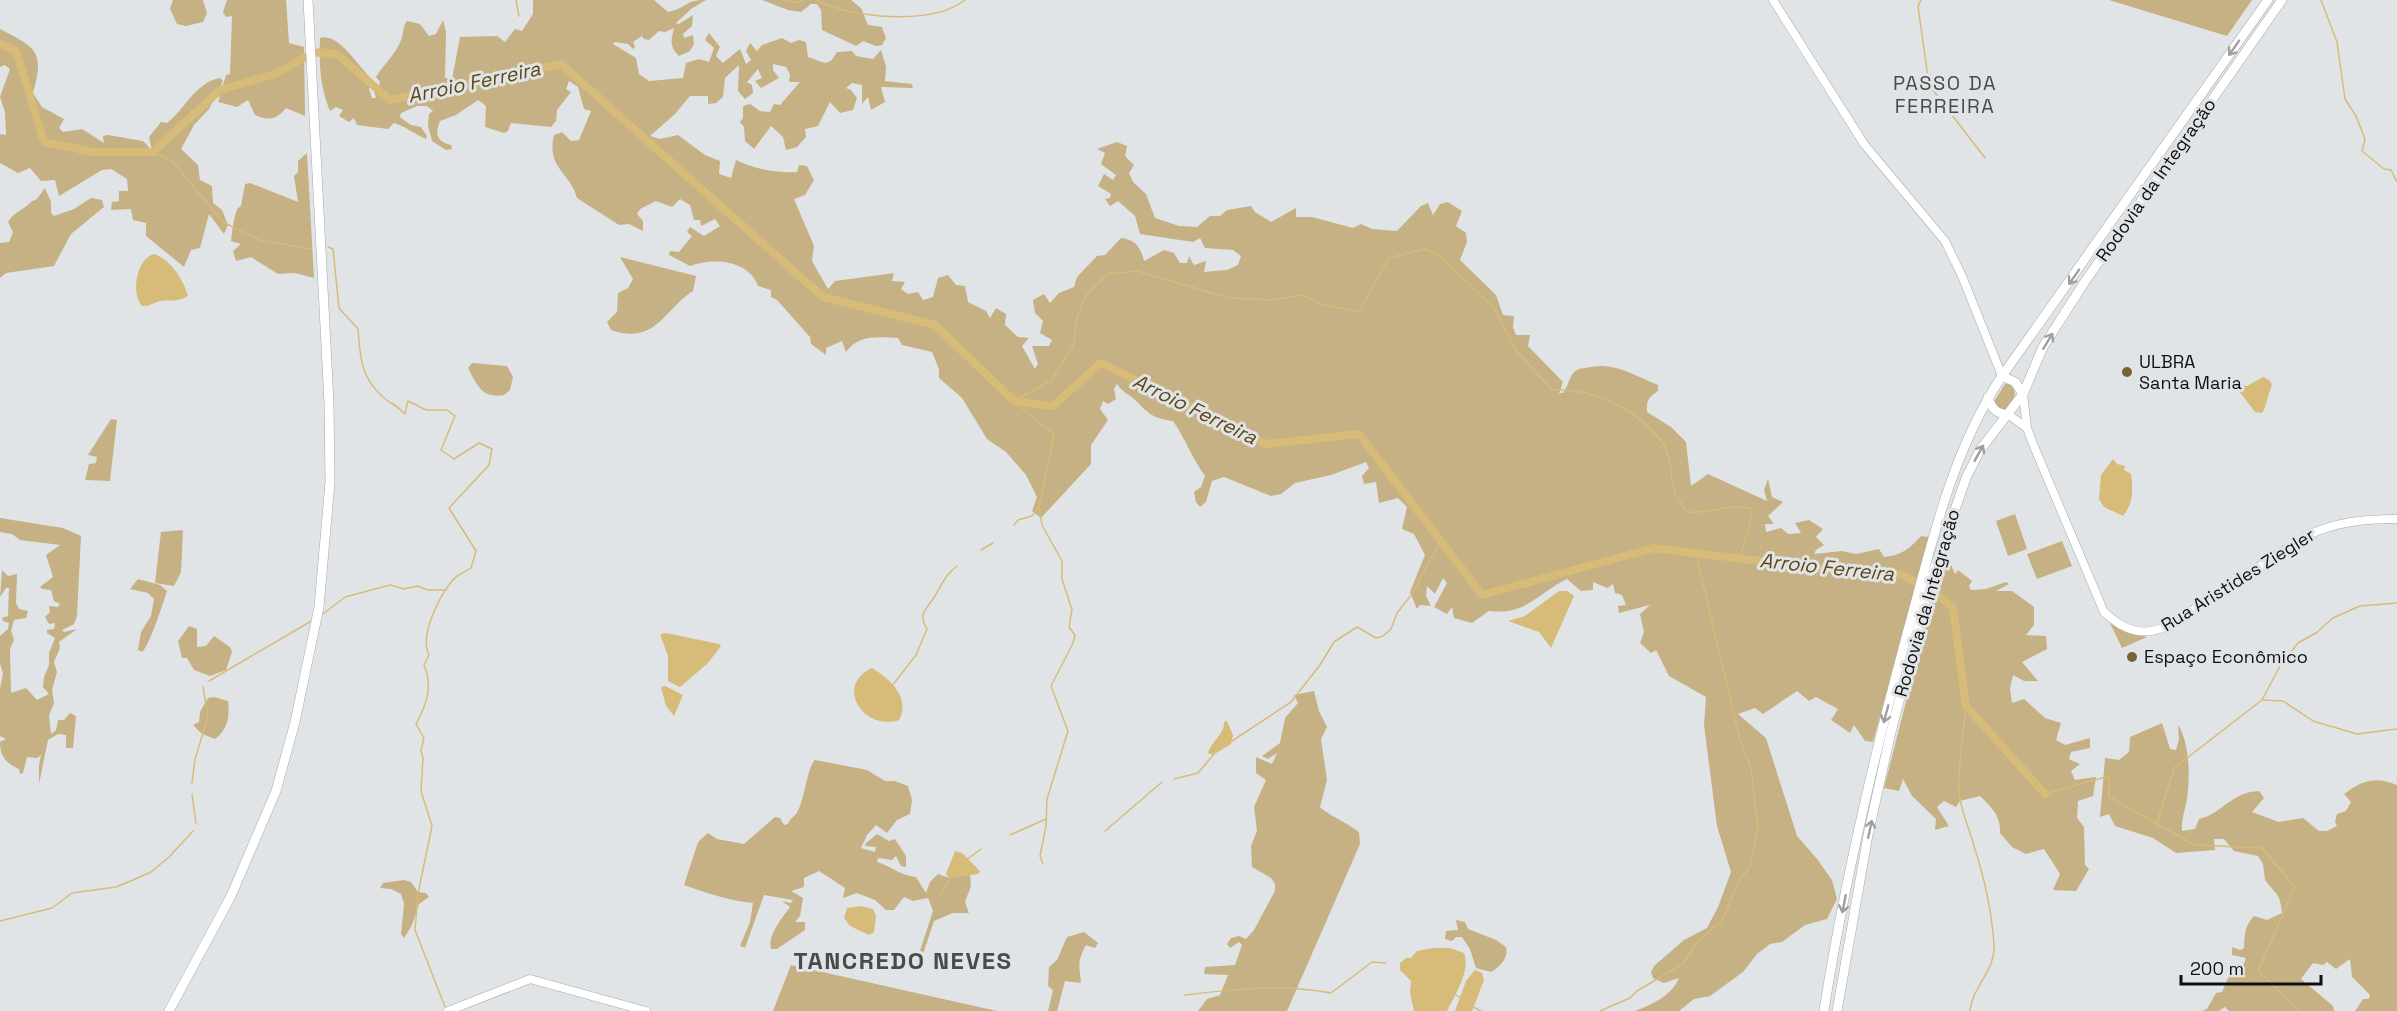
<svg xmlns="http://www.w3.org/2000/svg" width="2397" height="1011" viewBox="0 0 2397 1011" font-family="'Space Grotesk',sans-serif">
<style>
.green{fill:#c5b183}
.water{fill:#d7bb79}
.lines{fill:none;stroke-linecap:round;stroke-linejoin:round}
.stream{stroke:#d7bb79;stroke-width:1.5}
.river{stroke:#d7bb79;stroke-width:8}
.secondary-casing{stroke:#a6a9ac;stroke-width:9}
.highway-casing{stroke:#a6a9ac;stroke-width:10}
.secondary{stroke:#fff;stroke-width:8}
.highway{stroke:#fff;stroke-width:9}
.oneway{stroke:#9f9fa0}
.poi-dot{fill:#786433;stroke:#e1e4e7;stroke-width:2}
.labels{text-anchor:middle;stroke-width:6;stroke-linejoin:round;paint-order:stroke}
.street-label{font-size:18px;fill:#0f1011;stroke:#e1e4e7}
.poi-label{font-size:18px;fill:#0f1011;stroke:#e1e4e7;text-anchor:start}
.water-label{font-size:20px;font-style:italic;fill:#5c4815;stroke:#e1e4e7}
.neighbourhood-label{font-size:20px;letter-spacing:1.5px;fill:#484b4d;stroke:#e1e4e7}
.district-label{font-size:24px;font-weight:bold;letter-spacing:1.5px;fill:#484b4d;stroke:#e1e4e7}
</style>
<rect width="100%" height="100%" fill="#e1e4e7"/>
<g class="green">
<polygon points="173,0 203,0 207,13 203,22 186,26 177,24 170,9"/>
<path d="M227,0H286L289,43L304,47L305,116L286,108C276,120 269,121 255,115L248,100L237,107L218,102L226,75L230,74L232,16L226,17L223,12Z"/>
<path d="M533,0H654L668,12C687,8 684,0 706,0L691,9L676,23L679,24L693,15L692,26L683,34L684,38L693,35L694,44L690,51L679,56C669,46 671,40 674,28L665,32L659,31L649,40L644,39L642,36L633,42L635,47L633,49L628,44L615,42L613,44L636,58L639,74L649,81L683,78L686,63L699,59L709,62L714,48L705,40L709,33L720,47L716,56L723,63L740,49L746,64L751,60L746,51L750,43L757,51L762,45L782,38L791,43L799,40L806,42L808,57L825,63L831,61L837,52L852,51L856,56L873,59L881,50L886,67L885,81L912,84L913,88L881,87L885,102L871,110L868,97L862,104V85L852,83L846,88L851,90L857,98L853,110L840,113L830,102L818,126L805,129L806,137L797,147L786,150L783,137L771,126L754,149L745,141L744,127L740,122L743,118V106L750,104L760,111L770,112L774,104L780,105L800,82H789L790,74L786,67L773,64V70L779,78L761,88L755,81L762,78L758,69L747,82L752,85L753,93L745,99L738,91L739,65L725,78L723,97L716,103L708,104V96H690L675,114L650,136L660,139L678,135L705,155L720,161L719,174L731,178L736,160C754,169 777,173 797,172L799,165L807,166L814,180L805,195L794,199L814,246L812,261L828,289L835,281L894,273L892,281L905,282L901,289L908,294L918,292L923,300L933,297L938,278L948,275L956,285L965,286L968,302L986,311L990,318L996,308L1006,314L1005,325L1018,337L1029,338L1022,346L1035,369L1038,364L1032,346H1049L1052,340L1040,333L1043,321L1035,313L1033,300L1044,294L1050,303L1059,293L1074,287L1077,277L1097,256L1105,255L1121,238C1136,240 1140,246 1144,261L1164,250L1174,253L1180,263H1187L1189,256L1194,265L1206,261L1204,272L1227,270L1238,265L1241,256L1233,250L1205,248L1200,238L1193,242L1140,234L1135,216L1118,201L1110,206L1105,199L1110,198L1111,194L1098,186L1104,174L1113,180L1116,175L1101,164L1105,153L1097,149L1117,142L1127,146L1125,156L1134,165L1129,173L1133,182L1146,194L1155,218L1179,226L1197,227L1210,216H1220L1227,210L1251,206L1255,212L1271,222L1296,208V217H1312L1353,228L1361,224L1372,229L1397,231L1421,206L1428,203L1433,215L1440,204L1448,202L1462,211L1456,226L1466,233L1467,242L1460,260L1496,295L1503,315L1514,316L1513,327L1516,335H1530L1528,346L1563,382L1559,393H1563C1569,386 1569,374 1577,370C1580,368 1587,368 1591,367C1616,362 1635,376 1658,385V391C1649,397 1646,400 1647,412L1671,427L1686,442L1691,486L1708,474L1767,501L1764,490L1768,479L1772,497L1783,502L1768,516L1774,524H1765L1766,532L1781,528L1788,534L1801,533L1795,523L1809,520L1823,529L1816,537L1824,545L1816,550L1814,554L1842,551L1856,554L1879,549L1884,557C1901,556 1910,548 1921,536L1929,537L1873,742L1865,741L1854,725L1850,733L1831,720L1838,709L1816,697L1809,701L1797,691L1763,714L1755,708L1738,714L1766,738L1797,836L1817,859L1832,880L1837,899L1827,919L1805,925L1782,942L1770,944L1757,954L1743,972L1710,996L1694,999L1679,1011H1635C1653,1004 1671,996 1679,978L1664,983L1653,978L1651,972L1654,966L1684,940L1707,928L1718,907L1731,872L1717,826L1704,725L1706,697L1669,676L1656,650L1651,653L1640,643L1644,632L1640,614L1650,605L1619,613L1618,606L1626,605L1622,595L1615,593L1613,584L1607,588L1593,582V590L1581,591L1567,579C1535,595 1527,615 1489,611L1472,623L1454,618L1452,607L1447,614L1434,607L1447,583L1443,578L1435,594L1427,586L1426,596L1431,606L1420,605L1417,609L1410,592L1425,555L1414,534L1402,529L1407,507L1398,498L1379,503L1376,482L1364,484L1362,476L1369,468L1366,462L1331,475L1295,483L1281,494L1271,496L1224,477L1212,481L1206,502L1200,507L1196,502L1194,492L1201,487L1205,476C1192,458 1185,438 1173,421C1152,418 1149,414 1135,400C1128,393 1124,394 1117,384L1114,389L1116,399L1108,404L1103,401L1100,409L1108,420L1091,445V464L1041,518L1032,511L1037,497L1026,475L1006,452L987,439L962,398L939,378V369L932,352L902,345L898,338C877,337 859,334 846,352L842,341L826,348V355L811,344L810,337L777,300L771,297V290L758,286C749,261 715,257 690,266L669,255L670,251L679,252L692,236L687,232L690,227L704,236L720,226L715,219L701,226L700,220H694L690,205L680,199L672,207L656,201L640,209L637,214L643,221V231L629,224L619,225L577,198C570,172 546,168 554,135L562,132L571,141L579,140L591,111L584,109L578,87L569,81L566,89L571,92L557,110L556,121L551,127L511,123L508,131L504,133L485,127L486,106L478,100L456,115L440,121C435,134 436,141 451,145L452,149L446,150L432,141L428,126L429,114L433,111L427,106H417L401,113L400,117L411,125L421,127L427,136L426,139C414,134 407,127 394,123L388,129L357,125L354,118L349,122L339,116L343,110L336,107L330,111C320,87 319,64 320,38C339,31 361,71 374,81L369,89L372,98H376L374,90L379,87L380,82L376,77C384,64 396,54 401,40C404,33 402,27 407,21L420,24L429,36L436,34L443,20L446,32L445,78L452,79L460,37L497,36L505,42L515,29L522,31L533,14Z"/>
<polygon points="762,0 851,0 861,8 868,25 882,27 886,38 882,45 876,46 863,41 856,46 822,30 821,10 817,4 811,4 801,12 788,10"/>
<polygon points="2109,0 2252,0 2227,36"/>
<path d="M0,29C36,48 45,50 33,93L42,107L64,119L59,128L63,132L82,129L104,143L103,136L108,135L143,141L152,150L149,137L161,122L167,123C185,109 196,82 220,78L223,81L209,109L194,125L181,149L198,165L200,180L212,186L213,203L222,210L228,225L224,234L209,214L200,248L191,250L184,267L146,236V223L133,220L131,209L111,210L112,202L119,201V191H128L127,179L111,169L102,170L59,196L55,180L41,181L30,168L18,173L0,163V134L6,135L5,112L0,97L10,69L5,65L0,67Z"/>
<path d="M307,153L314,278L295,273L278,274L251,257L236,261L233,251L241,244L231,241C232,230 234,218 237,209L241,206L245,184L250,183L298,202L294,176L298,172V161Z"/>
<path d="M45,188L51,202V213L54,216L74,209L91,198L102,200L104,207L71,234L54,266L6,273L0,278V243L9,242L13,232L8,222C15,211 24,210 32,201L36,200Z"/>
<path d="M620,257L696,276L693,291C665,308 656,346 611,330L607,322L617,312L618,293L628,288L633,279Z"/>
<path d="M472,363L507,366L513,377L510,390L504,395C482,399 477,385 468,368Z"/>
<path d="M2010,383C2019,394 2014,400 2006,410H2000L1993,403L2005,384Z"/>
<polygon points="111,419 117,420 110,481 85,480 89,464 96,463 97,457 88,455"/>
<polygon points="2015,514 2027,549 2008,556 1996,521"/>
<path d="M0,518L63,528L81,536L77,616L74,624L62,630L64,632L77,629L59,642L60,648L54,662L57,672L52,690L54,703L49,715L51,734L56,730L58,720H64L70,713L76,716L73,748H66V735L58,734L48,740L39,784V765L41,755L37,758L27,757L23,773L20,774L19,769C6,763 0,757 0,742L6,739L0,736V689L3,673L0,664V636L8,629L9,623L3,621L2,618L8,616L9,588H6L0,597L2,570L8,576L17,574L16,603L19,609L28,611L26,618L14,620L11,631L14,640L10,649L11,693L26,688L37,700L49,694L43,687L44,677L49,665V653L55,638L47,633V630L54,629L55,623L49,624L45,617L50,612L49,606L58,607L60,604L54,601L51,590L42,589L40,587L53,577L46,555L60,545L20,540L12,534L0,532Z"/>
<polygon points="183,530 181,572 174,586 155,583 161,532"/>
<polygon points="2062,541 2072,566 2037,579 2027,554"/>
<path d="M1948,558L1955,574L1958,570L1972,581L1969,586L1971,590L1986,589L2006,582L2009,584L1996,591H2012L2034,607V625L2026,635L2046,636L2047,649L2022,662L2038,681H2024L2013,675L2010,689L2012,703L2024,699L2045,718L2061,723L2056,740L2065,745L2090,738V748L2071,752L2069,759L2080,764L2071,771L2075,780L2096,777L2093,796L2078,801L2077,818L2084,827L2085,865L2089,869L2076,891L2053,890L2060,874L2044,849L2026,854L2012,847L2000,833C2001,816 1992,808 1980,796L1960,801L1956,807L1944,801L1937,807L1949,826L1935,830L1936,819L1912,796L1903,779L1899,791L1884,788L1942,560Z"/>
<path d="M138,579L160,585L167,591C163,603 149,647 142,652L138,650L141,632L151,616L154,599L148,593L130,589Z"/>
<polygon points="2108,619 2118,628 2147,637 2122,648"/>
<polygon points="189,626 197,629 197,647 206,646 214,636 230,647 232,652 226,670 210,676 194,670 187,658 182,658 178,641"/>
<path d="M1314,691L1319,711L1327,727L1321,739L1327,780L1320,807C1325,813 1349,824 1359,832L1360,844L1287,1011H1198L1207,999L1220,995L1228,975L1204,974L1205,967L1235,965L1242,945L1239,942L1230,948L1227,944L1231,938L1239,936L1246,939L1254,930L1275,891V884L1271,878L1252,867L1251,846L1257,831L1254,807L1266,780L1256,773V757L1272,764L1277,753L1268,759L1262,756L1280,743L1285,718L1298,703L1294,695Z"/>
<path d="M214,697L228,701C230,717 228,729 215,739L202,734L193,725L199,722L200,712L208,698Z"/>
<path d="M2162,723L2170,749L2176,750L2179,739L2178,725C2190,743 2190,778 2187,799C2185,810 2181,820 2182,831L2195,829L2199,819C2222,814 2231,792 2259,791L2264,798L2252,812L2279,822L2303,818L2319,831H2327L2337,826L2335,822L2337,814L2346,811L2351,802L2344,794C2362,780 2376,776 2397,785V1011H2355L2363,999H2369L2370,995L2352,977L2350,959L2336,969L2327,962L2323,965L2313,963L2301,979L2333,1006L2334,1011H2229L2225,1007L2219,1011H2202L2207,1009L2216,993L2222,992L2231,971H2241L2246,958L2232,955V947L2240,950L2244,948C2245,934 2244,927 2254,916L2267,920L2282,913C2280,892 2276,895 2265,880L2263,864L2258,856L2234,851L2224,839H2214L2215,850L2176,853L2153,838L2115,826L2109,814L2100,817L2105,758L2119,760L2129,752L2130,737Z"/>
<path d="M815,760L867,770L885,781H895L908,786L912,800L910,814L897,820L887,833L876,825L867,835L861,848L875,852L876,847L865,846L866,843L877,834L889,841L895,839L906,856V867L901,866L896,856L892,860L878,858L877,862C893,867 899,875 916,877L926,893L930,882L938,874L949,878L970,875L971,886L965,902L969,913H953L934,921L917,972H914V969L933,911L928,898L913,901L904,897L894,910H886L875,900L857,893L843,898L845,888L819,871L804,878V887L791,891L803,898L800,916L795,922H805V930L777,949H771C767,936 782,918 790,907L782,901L791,903L793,900L764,895L745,948L740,946L750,922L753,903C730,901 707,893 684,885L698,842L708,833L717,839L744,844L775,817L780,818L784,825L788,824C790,818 792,819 796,814C804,804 807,767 815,760Z"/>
<polygon points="404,880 411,882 418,892 426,893 429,897 419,904 412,925 404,938 401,934 404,904 401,894 391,889 380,888 383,883"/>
<path d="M1456,920L1465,922L1468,929L1496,940L1506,947C1509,957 1500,967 1491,972L1476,968L1470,949L1462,937H1456L1452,941L1445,939L1446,931L1458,930Z"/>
<path d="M1084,932L1098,943L1095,948L1086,945C1076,964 1080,965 1081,983L1065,981L1057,1011H1048L1053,990L1048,986L1049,967L1057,960L1067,937Z"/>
<polygon points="791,965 997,1011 773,1011"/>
</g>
<g class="water">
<path d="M154,254C171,260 183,279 188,296C174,304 169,298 157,302C150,304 149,307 142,306C131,293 136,259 154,254Z"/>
<polygon points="2263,377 2269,380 2272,384 2264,410 2262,413 2255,412 2239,391 2241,385 2247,386"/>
<path d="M2113,459L2117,464L2125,466L2124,470L2131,474C2133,490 2134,502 2123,516L2104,507L2099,499L2101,475Z"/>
<polygon points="1559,591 1567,591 1574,596 1551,648 1539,632 1508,621 1525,616"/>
<polygon points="666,633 719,644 721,646 708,663 680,687 668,681 668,656 661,637 661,634"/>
<path d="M872,668C890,679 911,698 899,720C865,732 833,686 872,668Z"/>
<polygon points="665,686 683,695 674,716 666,706 661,687"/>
<path d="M1227,721L1233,735L1231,744L1213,755L1208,753C1211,742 1225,733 1224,722Z"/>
<polygon points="955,851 962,853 980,871 978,874 949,878 946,874"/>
<polygon points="861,906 873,909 876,916 874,932 869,935 850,926 844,918 847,908"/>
<path d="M1433,948H1450L1464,953C1471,970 1455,995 1447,1011H1414L1410,993L1411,981L1400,970V963L1406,958H1411L1417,951Z"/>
<polygon points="1475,970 1482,973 1484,980 1472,1011 1455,1011 1466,981"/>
</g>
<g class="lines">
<g class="stream">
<polyline points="516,0 519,16"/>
<polyline points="782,0 798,3 803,0"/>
<path d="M816,0C851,18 932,26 965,0"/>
<polyline points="1921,0 1918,6 1929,85 1985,158"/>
<polyline points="2321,0 2337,42 2345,99 2356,116 2365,139 2362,151 2384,169 2391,170 2397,182"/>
<polyline points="153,152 172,161 223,222 259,240 311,249"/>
<path d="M328,247L333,249L339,308L358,329C360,357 361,378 383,397C391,404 398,406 405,414L408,401L426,410H447L455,416L441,450L454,459L479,443L492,449L489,465L449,508L476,551L471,568C465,572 456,575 452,581C439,597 419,636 429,655L424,665C433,686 427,704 416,724L424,738L421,750L423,758L421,791L432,826L418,894L415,930L445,1007"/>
<polyline points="1014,525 1018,520 1032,516 1038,508"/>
<polyline points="981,550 993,543"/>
<polyline points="323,614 345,597 390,585 404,589 417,586 428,590 445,590"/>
<polyline points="209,681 313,620"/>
<path d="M892,686L916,655L927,629C917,613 927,609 935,596C944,581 943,578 957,566"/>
<polyline points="2263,700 2283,701 2313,721 2357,734 2397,729"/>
<path d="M1966,706C1964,729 1956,778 1960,798C1962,814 1970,830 1974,846C1984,877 1992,912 1994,945C1996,970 1972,987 1970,1011"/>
<polyline points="1232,741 1291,702 1320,665 1334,642 1357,627 1376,638 1383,636 1391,629 1397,613 1412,594 1441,540"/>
<polyline points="1174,779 1198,773 1214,754"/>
<polyline points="192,783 195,759 208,717 203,687"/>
<polyline points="192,794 196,823"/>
<polyline points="2045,794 2109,776 2109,797 2195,845 2262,848 2295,887 2258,971 2300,1011"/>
<polyline points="2157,823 2174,768 2262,700 2280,666 2298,643 2316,633 2333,618 2360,606 2397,603"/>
<polyline points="1105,831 1162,782"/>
<polyline points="1010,835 1046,819"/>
<polyline points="966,860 981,849"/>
<path d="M1043,864L1040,856L1046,826L1047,799L1068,731L1051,686L1073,643L1075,635L1069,627L1072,610L1062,579V561L1042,525L1039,506L1054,435L1014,401L1052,380L1074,343L1077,317L1087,294L1108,274L1137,271L1229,298L1271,300L1302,295L1321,304L1359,312L1389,258L1424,249L1439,255L1494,308L1516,350L1552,390C1592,387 1644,412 1665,447C1672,459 1670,478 1675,492C1677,499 1683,506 1687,512C1710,514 1729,503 1752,509C1752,525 1743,542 1740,558"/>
<polyline points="941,894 951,877"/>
<polyline points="0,921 52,908 72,893 116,887 133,880 151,872 169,857 193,831"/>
<polyline points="1453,993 1462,999"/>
<path d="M1185,995C1235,989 1281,984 1331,993L1372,962L1386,963"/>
<polyline points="1473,1007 1481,1011"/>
<polyline points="1600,1011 1630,998 1637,991 1684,963 1694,947 1715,925 1721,924 1738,882 1750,867 1758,828 1751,769 1740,740 1696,554"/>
</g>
<polyline class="river" points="0,44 16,51 44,142 93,152 153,152 220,90 275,74 311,54 321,52 338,55 390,100 561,64 823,297 935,325 1014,401 1053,406 1101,363 1266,444 1359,434 1482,595 1654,548 1857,573 1901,574 1937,594 1953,608 1966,706 2045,794"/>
<g class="secondary-casing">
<g id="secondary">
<polyline points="1773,0 1864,144 1945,241 1962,276 2002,376"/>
<path d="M2023,394L2027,428L2033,444L2104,612C2124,631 2143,637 2168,626L2306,536C2336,522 2363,519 2397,519"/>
<polyline points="2009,415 2027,428"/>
<polyline points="448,1011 530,979 646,1011"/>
</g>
</g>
<g class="highway-casing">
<g id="highway">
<polyline points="2002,376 2015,382 2023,394"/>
<path d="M1988,397C1992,410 1996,413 2009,415"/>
<polyline points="169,1011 231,896 276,791 295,722 319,607 330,482 329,403 308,0"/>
<path d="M1824,1011C1844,882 1874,756 1908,630C1932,543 1951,453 2002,376L2268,0"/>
<polyline points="1837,1011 1868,835 1890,736 1931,578 1966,478 1980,450 2023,394 2043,347 2086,280 2282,0"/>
</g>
</g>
<use href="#secondary" class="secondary"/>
<use href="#highway" class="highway"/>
</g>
<defs><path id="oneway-shaft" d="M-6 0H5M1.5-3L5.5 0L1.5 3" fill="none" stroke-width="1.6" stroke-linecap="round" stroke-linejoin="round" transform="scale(1.5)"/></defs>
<g class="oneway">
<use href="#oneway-shaft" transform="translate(2234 48) rotate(125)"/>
<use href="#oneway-shaft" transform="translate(2074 277) rotate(125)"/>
<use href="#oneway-shaft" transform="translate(2048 341) rotate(-59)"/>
<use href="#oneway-shaft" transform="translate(1979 453) rotate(-61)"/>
<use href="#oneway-shaft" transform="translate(1886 714) rotate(105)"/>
<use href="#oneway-shaft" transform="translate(1870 829) rotate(-78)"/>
<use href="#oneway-shaft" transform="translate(1844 904) rotate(101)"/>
</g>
<g class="poi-dot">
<circle cx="2127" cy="372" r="6"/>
<circle cx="2132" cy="657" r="6"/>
</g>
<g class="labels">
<g class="street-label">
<text transform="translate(2156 180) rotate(-55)" y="6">Rodovia da Integração</text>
<text transform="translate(2238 580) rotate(-32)" y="6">Rua Aristides Ziegler</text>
<text transform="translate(1927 603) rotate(-74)" y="6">Rodovia da Integração</text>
</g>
<g class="poi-label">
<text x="2139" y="368">ULBRA<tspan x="2139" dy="21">Santa Maria</tspan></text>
<text x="2144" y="663">Espaço Econômico</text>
</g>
<g class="water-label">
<text transform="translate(474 82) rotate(-12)" y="7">Arroio Ferreira</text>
<text transform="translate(1195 409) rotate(26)" y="7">Arroio Ferreira</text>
<text transform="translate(1827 567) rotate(6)" y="7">Arroio Ferreira</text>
</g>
<g class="neighbourhood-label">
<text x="1945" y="90">PASSO DA<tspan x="1945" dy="23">FERREIRA</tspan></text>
</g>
<g class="district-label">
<text x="903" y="969">TANCREDO NEVES</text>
</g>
</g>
<path d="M2181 975v9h140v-9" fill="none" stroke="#0f1011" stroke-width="3"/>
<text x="2190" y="975" font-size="18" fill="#0f1011" stroke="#e1e4e7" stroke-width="4.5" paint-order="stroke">200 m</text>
</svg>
